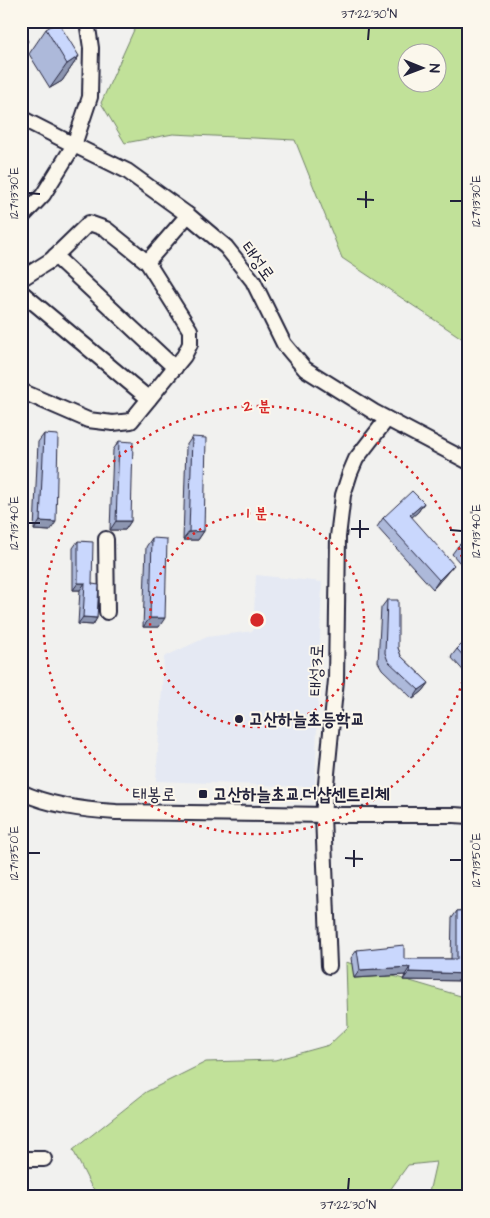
<svg xmlns="http://www.w3.org/2000/svg" width="490" height="1218" viewBox="0 0 490 1218" font-family="'Architects Daughter','Poor Story',sans-serif">
<style>
.built{fill:#e5e9f3}
.green{fill:#c1e199;stroke:#72826a;fill-rule:evenodd}
.lines{fill:none;stroke-linecap:round;stroke-linejoin:round}
.minor-casing{stroke:#22223b;stroke-width:18}
.minor{stroke:#fbf7ec;stroke-width:14}
.wall{fill:#adb9da;stroke:#22223b}
.shaded-wall{fill:#8d96b1;stroke:#22223b}
.building{fill:#c9d7fd;stroke:#22223b}
.ticks{fill:none;stroke:#22223b;stroke-width:2}
.ring{fill:none;stroke:#d62828;stroke-width:2.5;stroke-dasharray:2.5 5}
.poi-dot{fill:#22223b;stroke:#fbf7ec;stroke-width:2}
.labels{text-anchor:middle;stroke-width:4;stroke-linejoin:round;paint-order:stroke}
.street-label{font-size:18px;fill:#22223b;stroke:#fbf7ec}
.poi-label{font-size:18px;font-weight:bold;fill:#22223b;stroke:#fbf7ec;text-anchor:start}
.centre{fill:#d62828;stroke:#fbf7ec;stroke-width:2.5}
.ring-label{font-size:15px;text-anchor:middle;font-weight:bold;fill:#d62828;stroke:#fbf7ec;stroke-width:4;stroke-linejoin:round;paint-order:stroke}
.neatline{fill:none;stroke:#22223b;stroke-width:2}
.ticks-label{font-size:12px;text-anchor:middle;fill:#22223b}
</style>
<rect width="100%" height="100%" fill="#f1f1ef"/>
<filter id="ink" filterUnits="userSpaceOnUse"><feTurbulence type="fractalNoise" baseFrequency=".02" numOctaves="2"/><feDisplacementMap in="SourceGraphic" scale="10" xChannelSelector="R" yChannelSelector="G"/><feConvolveMatrix kernelMatrix="1 2 1 2 8 2 1 2 1" color-interpolation-filters="sRGB"/></filter>
<g filter="url(#ink)">
<polygon class="built" points="256,575 322,582 315,787 156,781 164,657 207,637 253,631"/>
<g class="green">
<path d="M138,21H469V343L342,258L295,140L173,134L125,143L101,103ZM408,52H438V82H408Z"/>
<polygon points="346,962 464,997 469,995 469,1197 428,1197 436,1162 408,1165 385,1197 101,1197 91,1186 73,1150 146,1092 206,1062 275,1060 329,1045 348,1027"/>
</g>
<g class="lines">
<g class="minor-casing">
<g id="minor">
<polyline points="21,118 74,145 90,97 91,48 87,21"/>
<polyline points="21,218 43,195 74,145 127,171 188,215 226,247 253,281 284,344 305,369 374,412 469,462"/>
<polyline points="55,256 175,368"/>
<polyline points="147,262 188,215"/>
<polyline points="21,279 51,260 89,223 106,229 147,262 190,330 190,344 184,356 131,421 113,423 88,420 21,391"/>
<polyline points="21,292 149,399"/>
<polyline points="106,539 107,612"/>
<path d="M21,792C50,806 85,810 116,812L328,815H454L469,816"/>
<polyline points="329,966 323,815 336,680 338,537 343,495 350,473 356,459 387,419"/>
<polyline points="21,1159 44,1159"/>
</g>
</g>
<use href="#minor" class="minor"/>
</g>
<g class="wall">
<polygon points="46,29 79,56 62,81 50,88 29,54"/>
<polygon points="44,434 50,531 34,530 38,442"/>
<polygon points="192,437 204,531 198,540 183,540 186,446"/>
<polygon points="119,441 131,521 125,530 110,530 113,450"/>
<polygon points="424,503 418,512 411,517 447,573 433,589 377,527 383,518"/>
<polygon points="469,535 469,573 452,554 458,546"/>
<polygon points="152,538 159,627 143,627 146,547"/>
<polygon points="78,541 92,584 97,618 93,625 78,624 80,590 73,590 73,548"/>
<polygon points="387,600 398,648 401,656 429,683 423,691 413,699 382,669 378,662 381,608"/>
<polygon points="469,637 469,677 451,657 457,649"/>
<polygon points="469,910 469,981 403,980 405,975 354,978 351,958 357,950 404,959 451,959 452,918 457,911"/>
</g>
<g class="shaded-wall">
<polygon points="28,41 21,51 21,45"/>
<polygon points="79,56 62,81 50,88 67,64"/>
<polygon points="424,503 418,512 404,524 410,515"/>
<polygon points="40,521 56,522 50,531 34,530"/>
<polygon points="116,521 131,521 125,530 110,530"/>
<polygon points="204,531 198,540 183,540 189,532"/>
<polygon points="454,565 433,589 439,580"/>
<polygon points="78,583 85,583 80,590 73,590"/>
<polygon points="83,617 97,618 93,625 78,624"/>
<polygon points="150,618 165,618 159,627 143,627"/>
<polygon points="429,683 423,691 413,699 419,690"/>
<polygon points="410,967 405,975 354,978 360,970"/>
<polygon points="409,972 469,974 469,981 403,980"/>
</g>
<g class="building">
<polygon points="58,22 79,56 67,64 46,29"/>
<polygon points="21,31 28,41 21,45"/>
<polygon points="44,434 58,435 56,522 40,521"/>
<polygon points="192,437 206,438 204,531 189,532"/>
<polygon points="119,441 133,442 131,521 116,521"/>
<polygon points="412,491 424,503 410,515 454,565 439,580 383,518"/>
<polygon points="469,535 469,557 458,546"/>
<polygon points="152,538 167,539 165,618 150,618"/>
<polygon points="78,541 93,542 92,584 99,585 97,618 83,617 85,583 78,583"/>
<polygon points="387,600 398,600 398,648 401,656 429,683 419,690 388,661 385,653"/>
<polygon points="469,637 469,662 457,649"/>
<polygon points="469,910 469,974 409,972 410,967 360,970 357,950 404,945 404,959 457,959 457,911"/>
</g>
</g>
<path class="ticks" d="M368,40L369,28M28,193L40,194M357,199L374,200M450,201H462M366,208V191M28,523H40M351,529H369M450,530L462,531M360,538V520M28,853H40M345,858L363,859M450,860H462M354,867V850M348,1190L349,1178"/>
<g class="ring">
<circle cx="257" cy="620" r="107"/>
<path d="M469 652A214 214 0 1 1 469 588"/>
</g>
<g class="poi-dot">
<circle cx="239" cy="719" r="5"/>
<rect x="198" y="789" width="10" height="10" rx="2.5"/>
</g>
<g class="labels">
<g class="street-label">
<text transform="translate(258 261) rotate(54)" y="6">태성로</text>
<text transform="translate(316 670) rotate(-88)" y="6">태성3로</text>
<text transform="translate(154 794) rotate(1)" y="6">태봉로</text>
</g>
<g class="poi-label">
<text x="249" y="725">고산하늘초등학교</text>
<text x="213" y="800">고산하늘초교.더샵센트리체</text>
</g>
</g>
<circle cx="257" cy="620" r="8" class="centre"/>
<g class="ring-label">
<text x="257" y="411">2 분</text>
<text x="257" y="518">1 분</text>
</g>
<rect width="490" height="1218" fill="none" stroke="#fbf7ec" stroke-width="55"/>
<g transform="translate(422 68) rotate(91)"><circle r="24" fill="#fbf7ec" stroke="#a4a2a5"/>
<path d="M0-4L9 19L0 12L-9 19Z" fill="#22223b"/>
<text y="-8" font-size="14" font-weight="bold" text-anchor="middle" fill="#22223b">N</text>
</g>
<rect x="28" y="28" width="434" height="1162" class="neatline"/>
<g class="ticks-label">
<text x="369" y="18">37°22'30"N</text>
<text transform="translate(14 193) rotate(-90)" y="4">127°13'30"E</text>
<text transform="translate(476 201) rotate(-90)" y="4">127°13'30"E</text>
<text transform="translate(14 523) rotate(-90)" y="4">127°13'40"E</text>
<text transform="translate(476 531) rotate(-90)" y="4">127°13'40"E</text>
<text transform="translate(14 853) rotate(-90)" y="4">127°13'50"E</text>
<text transform="translate(476 860) rotate(-90)" y="4">127°13'50"E</text>
<text x="348" y="1209">37°22'30"N</text>
</g>
</svg>
